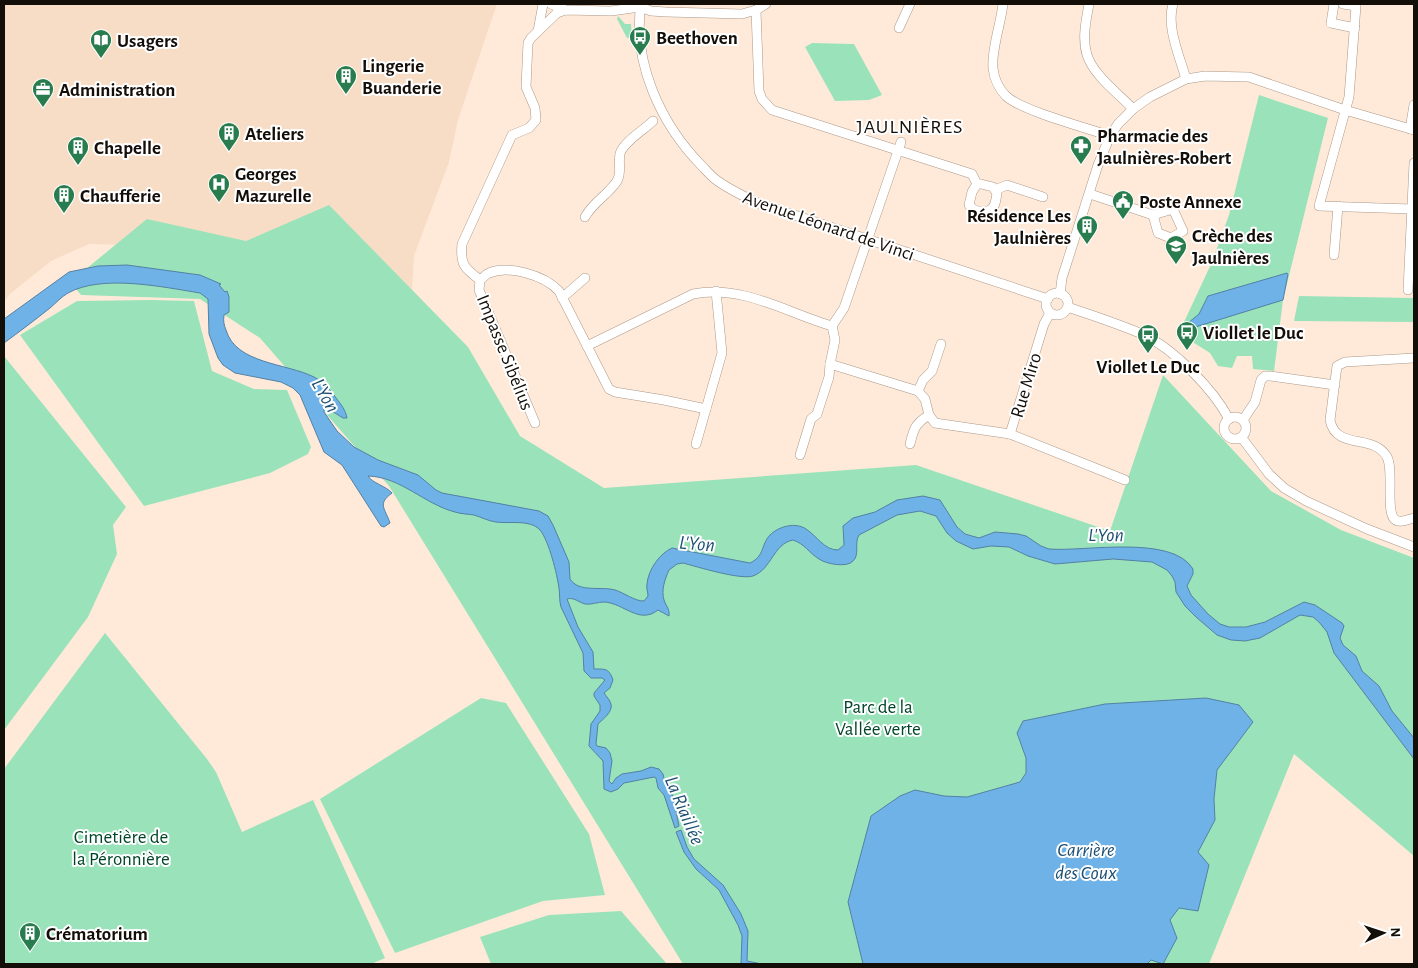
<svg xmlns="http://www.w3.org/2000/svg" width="1418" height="968" viewBox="0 0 1418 968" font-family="'Alegreya Sans',sans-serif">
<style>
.built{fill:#f8ddc6}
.green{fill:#9ae3ba}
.water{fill:#6eb2e7;stroke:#5381a4}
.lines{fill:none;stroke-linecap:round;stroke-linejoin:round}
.minor-casing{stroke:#ab9888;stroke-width:10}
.minor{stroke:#fff;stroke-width:9}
.labels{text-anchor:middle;stroke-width:4;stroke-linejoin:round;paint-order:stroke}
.poi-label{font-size:19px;font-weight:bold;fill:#140e08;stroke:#fff;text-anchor:start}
.street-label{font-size:19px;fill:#140e08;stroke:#fff}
.park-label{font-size:19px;fill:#00452a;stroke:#fff}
.neighbourhood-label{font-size:20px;letter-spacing:1px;fill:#140e08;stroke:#fff}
.water-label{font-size:20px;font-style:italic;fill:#1d4f72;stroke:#fff}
</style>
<rect width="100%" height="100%" fill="#ffead9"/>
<polygon class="built" points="4,4 497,4 458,120 449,162 414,256 411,304 163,246 89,244 51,261 10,294 4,302"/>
<g class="green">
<polygon points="618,16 625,24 631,24 632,38 627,38 617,19"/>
<polygon points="812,43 854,44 882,95 869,100 835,101 805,47"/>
<polygon points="1259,95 1328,118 1283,300 1274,371 1253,369 1252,356 1237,356 1232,368 1218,366 1210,353 1191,341 1189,329 1184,322 1212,262 1229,215"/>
<polygon points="329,205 468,347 520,436 604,488 916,465 1110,531 1163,375 1271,491 1341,530 1414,558 1414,856 1294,754 1209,964 683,964 389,486 260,338 200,299 81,295 70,282 147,219 246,241"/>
<polygon points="1299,296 1414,298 1414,322 1294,321"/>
<polygon points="150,300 194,301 212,371 254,389 287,390 311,447 308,454 270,473 144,506 20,335 77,301"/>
<polygon points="4,356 126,507 113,525 117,554 88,617 4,730"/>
<polygon points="105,633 207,759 216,772 242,832 313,800 385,958 371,964 4,964 4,769"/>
<polygon points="481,698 506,703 589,834 605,895 543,901 395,953 320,799"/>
<polygon points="621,911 667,964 491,964 480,937 549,915"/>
</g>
<g class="water">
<path d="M127,265L200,275L221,284L219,285L225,292L227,291L229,297V312L224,315C223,321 224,325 226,330C236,364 286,363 314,377C323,382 331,390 336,398C341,404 346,411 347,418H343L327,408L324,409V412L337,431L354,447L378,460L418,475L436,490L442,493L539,511L548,516L553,525L569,562L570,579C579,593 601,586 615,590C625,593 634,601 644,601L648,596C648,592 646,588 647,584C648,570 660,553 672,548L750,563C765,556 761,544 770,535C779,526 796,522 806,529C817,536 824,550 838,550L844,545L843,526L853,518L875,512L897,500L923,496L940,500L957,527L965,534L979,538L995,532L1018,534L1026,536L1041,546L1049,549C1084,552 1172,534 1193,569V574L1187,586L1191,595L1208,614L1220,624L1229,627H1246L1265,622L1304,602L1315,605L1342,623L1344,626L1340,638L1343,645L1356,656L1362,671L1379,686L1392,711L1414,738V759L1334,653L1327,632L1319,622L1313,617L1300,615L1260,638L1245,641L1231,640L1217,635L1196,617L1185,606L1176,592L1175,582L1172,576L1167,570L1152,562L1113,559L1055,564L1028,556L1009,547L991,546L973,549L956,541L947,533L936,516L920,511L897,515L859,535C854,543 860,555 853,561C847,568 826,564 819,559C809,553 805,544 793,540C773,544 772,569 753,576C740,580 698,567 683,563L677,564L669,570C665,579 661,590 664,600C666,606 670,609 669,616L658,610C639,625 624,603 604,602C598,602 591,605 585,604C578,602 574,597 567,599L578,627L593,652L594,669C605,669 609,668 613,680L610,688L604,693C606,696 610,700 611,704C613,712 603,719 598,724L596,744L597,746L606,748L610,753L612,761L609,781L612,784L616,778L622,774L641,771L651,767L659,769L663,774L666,787L673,796L679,826L675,828L664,795L658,788L656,778L654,777L624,783L618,789L611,792L604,789L603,761L589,746L591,724L600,711V705L594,696V693L605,680L602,678H591L584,671L583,653L561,607C559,600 560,595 559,588C557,574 549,541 540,530C530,519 509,524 496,522C488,521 481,517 474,515C468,514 461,514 455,512C424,504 401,477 368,476C372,483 386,486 392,493C377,504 385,508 390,523L384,527L381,526L342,465L324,452L300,395L293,388L281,382L235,373L223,365L218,358L209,334L208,299L200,293C163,287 102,274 68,293C61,297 56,303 50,308C35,320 19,332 4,343V319L69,272L98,266Z"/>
<polygon points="1287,273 1288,274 1283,300 1189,329 1188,323 1199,314 1208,296"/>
<polygon points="1206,698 1239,705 1253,722 1217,770 1214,799 1215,820 1198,852 1209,865 1198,911 1179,908 1170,920 1177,938 1163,964 1151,960 1147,964 863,964 848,902 871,816 900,796 915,790 944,796 967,797 1020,782 1026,773 1026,758 1017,733 1023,721 1105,704"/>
<polygon points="681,830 687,847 694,859 723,885 741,914 748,931 747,961 762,964 741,964 742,936 738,925 719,890 696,869 684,852 676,832"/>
</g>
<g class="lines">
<g class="minor-casing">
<g id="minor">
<polyline points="551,4 565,10"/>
<path d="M641,4C632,62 661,124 701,165C705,169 710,175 715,179C728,189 743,196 758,203L1048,299"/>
<path d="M1003,4C1001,23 991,51 993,68C994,78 999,89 1006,96C1022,111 1087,128 1110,136"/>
<path d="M1089,4C1086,20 1082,39 1087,55C1094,76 1118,93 1133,109"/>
<path d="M1173,4C1166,27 1180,57 1186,79"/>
<polyline points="1334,4 1331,23 1355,28"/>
<polyline points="1343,4 1356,6 1349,97 1319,206 1412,209"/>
<polyline points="756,10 759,91 762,99 772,110 972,174 977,184"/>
<polyline points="899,28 910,4"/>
<polyline points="538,31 543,4"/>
<polyline points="1410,129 1414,105"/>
<path d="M977,184H981L993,187L997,193C996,198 996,206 991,209C985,215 973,211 969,205L972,192Z"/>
<polyline points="995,190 1007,185 1043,197"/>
<polyline points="1090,194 1153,215 1158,233 1171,238 1183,231 1173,209 1153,215"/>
<path d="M585,217C593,202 608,195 617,181C622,173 618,163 620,154C622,143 645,129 653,121"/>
<polyline points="1334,255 1338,206"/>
<path d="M480,280C464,268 460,264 462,244L512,135L529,128L536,120L535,108L526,87L528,43L531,38L557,13L565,10L611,11L640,7L651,11L666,12L742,14L756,10L766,4"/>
<path d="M480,280C483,278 486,274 489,273C509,265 544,275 559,291L609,389L615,392L664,400L706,409"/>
<polyline points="480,280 479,290 535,423"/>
<polyline points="1408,290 1414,163"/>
<circle cx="1057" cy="304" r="11"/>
<polyline points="1060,294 1062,278 1098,165 1110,136 1118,124 1133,109 1150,97 1186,79 1205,76 1249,77 1345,110 1414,130"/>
<polyline points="562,298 585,278"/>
<path d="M1068,307C1093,316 1119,324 1144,335C1175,350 1213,389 1229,419"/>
<polyline points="832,326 844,308 901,142"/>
<path d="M587,346L693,294C742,284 787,313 832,326"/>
<path d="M1414,358L1345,362L1337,366L1330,420C1336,451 1374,433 1387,457C1395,472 1383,521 1399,521C1404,522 1410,519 1414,518"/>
<polyline points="830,364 918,391"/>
<polyline points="929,415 935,423 1010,434 1044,324 1050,313"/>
<circle cx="1235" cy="428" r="11"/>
<polyline points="1243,420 1255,402 1261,380 1265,376 1270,376 1335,385"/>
<polyline points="1010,434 1125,480"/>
<polyline points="1242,438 1269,474 1284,488 1306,501 1367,529 1414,547"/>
<polyline points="696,444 722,353 716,291"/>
<path d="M910,444C914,428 915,424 929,415L925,399L918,391L923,380L932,371L941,344"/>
<polyline points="800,455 811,419 817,414 829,377 830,364 835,340 832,326"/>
</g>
</g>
<use href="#minor" class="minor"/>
</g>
<defs>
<g id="bus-pin" transform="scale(1.125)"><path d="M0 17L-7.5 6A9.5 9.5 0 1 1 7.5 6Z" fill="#297c4e" stroke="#fff"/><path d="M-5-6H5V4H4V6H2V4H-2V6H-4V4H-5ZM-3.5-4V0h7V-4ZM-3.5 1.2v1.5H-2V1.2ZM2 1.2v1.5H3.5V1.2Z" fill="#fff"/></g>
<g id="library-pin" transform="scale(1.125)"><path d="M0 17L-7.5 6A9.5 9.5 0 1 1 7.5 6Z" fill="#297c4e" stroke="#fff"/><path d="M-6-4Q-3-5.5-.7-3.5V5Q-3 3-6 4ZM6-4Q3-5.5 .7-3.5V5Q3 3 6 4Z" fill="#fff"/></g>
<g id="building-pin" transform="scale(1.125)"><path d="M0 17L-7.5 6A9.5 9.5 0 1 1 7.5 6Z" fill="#297c4e" stroke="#fff"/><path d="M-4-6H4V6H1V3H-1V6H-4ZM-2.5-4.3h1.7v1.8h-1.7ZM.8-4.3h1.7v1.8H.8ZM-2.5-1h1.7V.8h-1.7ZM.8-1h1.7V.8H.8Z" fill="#fff"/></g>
<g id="office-pin" transform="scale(1.125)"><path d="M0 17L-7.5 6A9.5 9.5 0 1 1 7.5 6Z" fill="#297c4e" stroke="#fff"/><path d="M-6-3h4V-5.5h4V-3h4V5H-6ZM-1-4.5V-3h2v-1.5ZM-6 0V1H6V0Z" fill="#fff"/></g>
<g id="pharmacy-pin" transform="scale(1.125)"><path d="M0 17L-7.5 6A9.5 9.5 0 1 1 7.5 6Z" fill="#297c4e" stroke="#fff"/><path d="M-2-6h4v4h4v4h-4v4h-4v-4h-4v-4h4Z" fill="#fff"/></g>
<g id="hospital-pin" transform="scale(1.125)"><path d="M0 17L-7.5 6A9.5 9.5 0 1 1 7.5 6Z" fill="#297c4e" stroke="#fff"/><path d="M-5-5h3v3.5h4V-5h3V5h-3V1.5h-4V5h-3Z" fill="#fff"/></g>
<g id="civic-pin" transform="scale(1.125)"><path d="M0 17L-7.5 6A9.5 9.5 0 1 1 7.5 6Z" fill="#297c4e" stroke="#fff"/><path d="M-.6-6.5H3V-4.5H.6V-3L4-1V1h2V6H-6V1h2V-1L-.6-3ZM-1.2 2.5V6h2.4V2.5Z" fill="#fff"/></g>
<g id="school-pin" transform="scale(1.125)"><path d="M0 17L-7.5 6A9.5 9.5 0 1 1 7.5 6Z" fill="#297c4e" stroke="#fff"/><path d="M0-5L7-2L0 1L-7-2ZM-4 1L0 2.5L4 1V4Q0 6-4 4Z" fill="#fff"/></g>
</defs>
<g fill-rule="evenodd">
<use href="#bus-pin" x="640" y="37"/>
<use href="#library-pin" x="101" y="40"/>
<use href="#building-pin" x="346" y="76"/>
<use href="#office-pin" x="43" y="89"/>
<use href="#building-pin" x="229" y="133"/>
<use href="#pharmacy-pin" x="1081" y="146"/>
<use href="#building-pin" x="78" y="147"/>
<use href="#hospital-pin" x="219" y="184"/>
<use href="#building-pin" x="64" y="195"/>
<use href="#civic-pin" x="1123" y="201"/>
<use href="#building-pin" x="1087" y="226"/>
<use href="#school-pin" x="1176" y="246"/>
<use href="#bus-pin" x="1187" y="332"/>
<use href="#bus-pin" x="1148" y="335"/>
<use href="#building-pin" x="30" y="933"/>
</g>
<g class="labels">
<g class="poi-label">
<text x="656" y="44">Beethoven</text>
<text x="117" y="47">Usagers</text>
<text x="362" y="72">Lingerie<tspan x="362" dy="22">Buanderie</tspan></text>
<text x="59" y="96">Administration</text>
<text x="245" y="140">Ateliers</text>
<text x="1097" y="142">Pharmacie des<tspan x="1097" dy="22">Jaulnières-Robert</tspan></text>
<text x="94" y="154">Chapelle</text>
<text x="235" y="180">Georges<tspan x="235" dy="22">Mazurelle</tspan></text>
<text x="80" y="202">Chaufferie</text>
<text x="1139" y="208">Poste Annexe</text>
<text x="1071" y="222" text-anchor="end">Résidence Les<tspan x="1071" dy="22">Jaulnières</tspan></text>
<text x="1192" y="242">Crèche des<tspan x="1192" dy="22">Jaulnières</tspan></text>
<text x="1203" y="339">Viollet le Duc</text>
<text x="1148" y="373" text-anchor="middle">Viollet Le Duc</text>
<text x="46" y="940">Crématorium</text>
</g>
<g class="street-label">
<text transform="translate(829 225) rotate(19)" y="7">Avenue Léonard de Vinci</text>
<text transform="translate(506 352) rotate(68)" y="7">Impasse Sibélius</text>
<text transform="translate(1025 385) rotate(-73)" y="7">Rue Miro</text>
</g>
<g class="park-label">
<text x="878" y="713">Parc de la<tspan x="878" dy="22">Vallée verte</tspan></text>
<text x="121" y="843">Cimetière de<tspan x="121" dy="22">la Péronnière</tspan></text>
</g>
<g class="neighbourhood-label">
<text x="910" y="133">JAULNIÈRES</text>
</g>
<g class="water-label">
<text transform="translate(326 395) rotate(60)" y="7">L'Yon</text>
<text x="1106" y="541">L'Yon</text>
<text transform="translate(697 543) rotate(5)" y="7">L'Yon</text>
<text transform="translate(685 810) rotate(67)" y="7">La Riaillée</text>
<text x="1086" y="856">Carrière<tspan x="1086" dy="23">des Coux</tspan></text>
</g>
</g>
<rect width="1418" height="968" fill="none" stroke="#140e08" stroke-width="10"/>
<g transform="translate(1383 933) rotate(87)" stroke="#ffffff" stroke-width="4" paint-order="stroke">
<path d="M0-4L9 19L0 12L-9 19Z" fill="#140e08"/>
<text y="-8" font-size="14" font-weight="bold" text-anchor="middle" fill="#140e08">N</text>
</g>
</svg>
